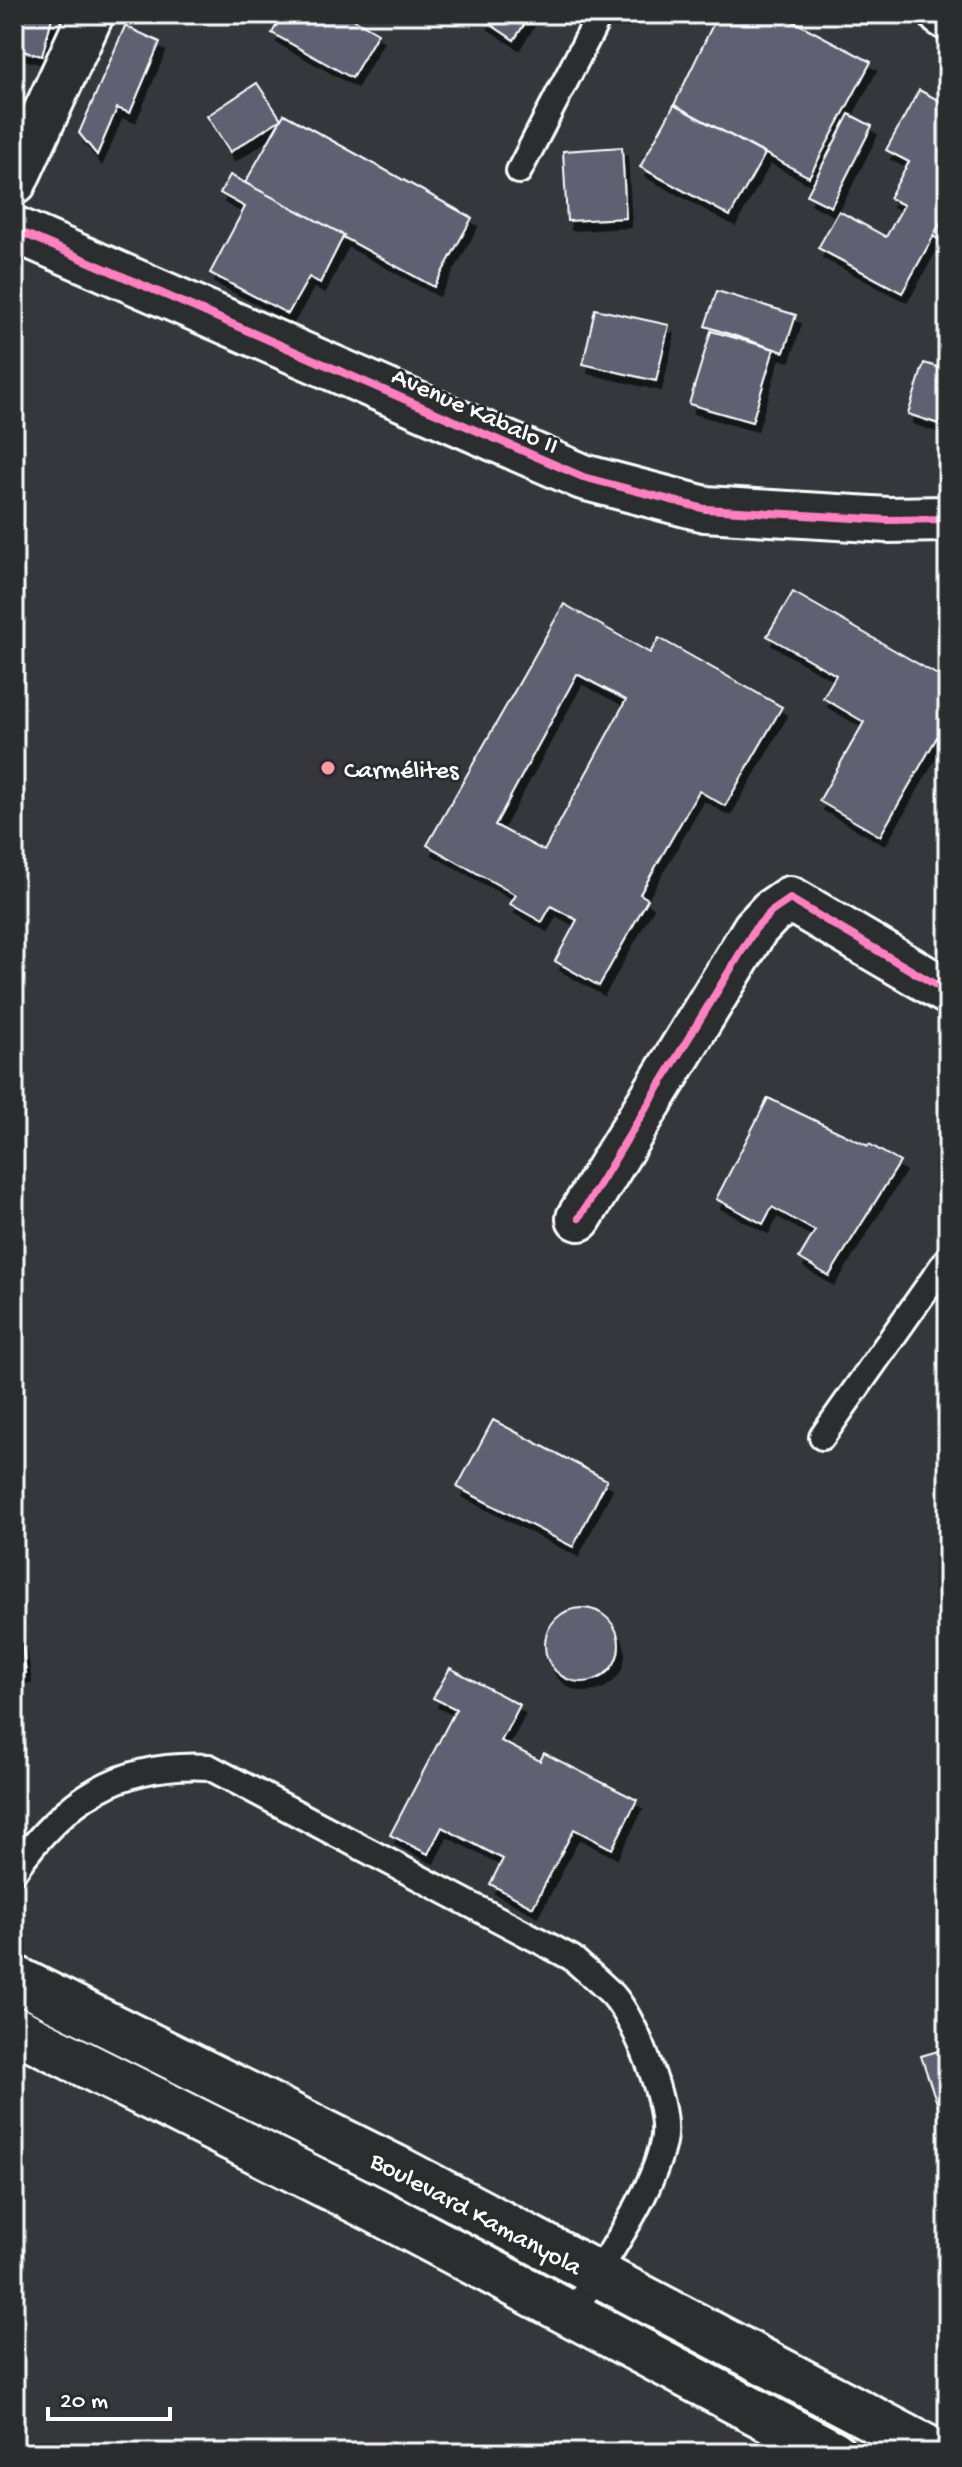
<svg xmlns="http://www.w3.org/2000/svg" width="962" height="2467" viewBox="0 0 962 2467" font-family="'Gochi Hand',sans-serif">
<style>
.building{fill:#606073;stroke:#fff;stroke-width:2;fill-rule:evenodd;filter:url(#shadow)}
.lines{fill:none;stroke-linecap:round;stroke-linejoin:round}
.lane-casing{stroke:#fff;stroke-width:30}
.street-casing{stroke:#fff;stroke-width:50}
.secondary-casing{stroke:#fff;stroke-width:50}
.lane{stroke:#2a2d2e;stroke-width:24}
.street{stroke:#2a2d2e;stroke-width:44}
.secondary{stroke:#2a2d2e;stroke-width:44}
.cycleway-casing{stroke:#2a2d2e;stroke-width:13}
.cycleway{stroke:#ff80c0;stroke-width:8}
.poi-dot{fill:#ff9aa2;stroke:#2a2d2e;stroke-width:3}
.labels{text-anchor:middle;stroke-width:6;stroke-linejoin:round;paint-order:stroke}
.street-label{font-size:26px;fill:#fff;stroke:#2a2d2e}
.poi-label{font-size:26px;fill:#fff;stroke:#2a2d2e;text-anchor:start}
</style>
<defs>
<filter id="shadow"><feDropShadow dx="5" dy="9" stdDeviation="0" flood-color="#0009"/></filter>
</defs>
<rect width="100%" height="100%" fill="#35373c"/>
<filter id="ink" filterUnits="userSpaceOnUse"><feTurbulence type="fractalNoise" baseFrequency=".0125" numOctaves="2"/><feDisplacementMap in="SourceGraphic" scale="16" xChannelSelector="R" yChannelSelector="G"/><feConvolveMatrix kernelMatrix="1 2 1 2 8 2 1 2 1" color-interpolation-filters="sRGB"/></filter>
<g filter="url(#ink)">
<g class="building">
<polygon points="14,14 53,14 42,56 19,50 14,43"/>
<polygon points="283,14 345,14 378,33 352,78 272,33"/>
<polygon points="488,14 531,14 514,40 484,20"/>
<polygon points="718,14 780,14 871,62 809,177 674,105"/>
<polygon points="125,26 160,42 130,113 117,108 97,155 79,133"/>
<polygon points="257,83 281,119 230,152 207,116"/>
<polygon points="919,90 948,105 948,210 902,293 818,248 839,211 886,237 904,205 889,198 909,162 886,150"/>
<polygon points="674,105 765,154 730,216 640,167"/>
<polygon points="284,114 472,218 434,287 245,183"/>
<polygon points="849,114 872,126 831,207 807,195"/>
<polygon points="622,147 626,218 567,221 563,151"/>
<polygon points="230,175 344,235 320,283 309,277 288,314 210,273 245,207 220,193"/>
<polygon points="948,210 948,245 933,236"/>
<polygon points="717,291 796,315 784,352 705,326"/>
<polygon points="595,309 669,325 656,381 583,364"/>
<polygon points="711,331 774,349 752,422 689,404"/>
<polygon points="924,363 948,370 948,427 908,414"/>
<polygon points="793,592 948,681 948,718 880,836 819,801 864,722 823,698 836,675 767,636"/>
<path d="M564,604L650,653L659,638L782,707L725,806L699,791L640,894L648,899L599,986L555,961L577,920L551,906L542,922L510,904L516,895L427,845ZM577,674L626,700L544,851L495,825Z"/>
<polygon points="768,1098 868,1146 869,1144 900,1162 829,1276 799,1258 815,1231 772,1207 763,1224 716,1199"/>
<polygon points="493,1420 607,1480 573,1547 457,1487"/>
<polygon points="14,1593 26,1673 14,1675"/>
<circle cx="582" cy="1645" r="37"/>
<polygon points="450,1668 520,1705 501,1741 540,1761 544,1753 637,1800 612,1849 574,1829 533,1907 490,1884 503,1859 442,1827 428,1854 390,1835 456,1709 433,1698"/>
<polygon points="948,2048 948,2136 921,2056"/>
</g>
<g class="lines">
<g class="lane-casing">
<g id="lane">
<polyline points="519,171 600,14"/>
<polyline points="822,1437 948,1258"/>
<path d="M14,1871C64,1799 120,1762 209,1767L572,1958C585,1970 600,1982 613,1995C636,2021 671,2108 663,2142C652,2197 600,2265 572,2315"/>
</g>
</g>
<g class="street-casing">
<g id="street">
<polyline points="14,229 583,477 705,509 888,520 948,519"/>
<polyline points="579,1218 755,929 771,912 790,899 948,992"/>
</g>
</g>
<g class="secondary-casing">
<g id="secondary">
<polyline points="942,14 948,18"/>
<polyline points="14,182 91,14"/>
<polyline points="14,1978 402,2171 937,2453"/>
<polyline points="14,2029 375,2210 833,2453"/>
</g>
</g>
<use href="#lane" class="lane"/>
<use href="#street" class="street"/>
<use href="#secondary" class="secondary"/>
<g class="cycleway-casing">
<g id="cycleway">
<polyline points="14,229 583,477 705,509 888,520 948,519"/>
<polyline points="579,1218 755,929 771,912 790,899 948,992"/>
</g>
</g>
<use href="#cycleway" class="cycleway"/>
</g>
</g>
<circle class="poi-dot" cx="328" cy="768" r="8"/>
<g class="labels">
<g class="street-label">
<text transform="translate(476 409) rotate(24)" y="9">Avenue Kabalo II</text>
<text transform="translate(477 2212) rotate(28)" y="9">Boulevard Kamanyola</text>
</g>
<g class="poi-label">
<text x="344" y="777">Carmélites</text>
</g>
</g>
<rect width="962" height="2467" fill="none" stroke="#2a2d2e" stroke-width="48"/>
<rect x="24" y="24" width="914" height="2419" fill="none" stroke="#fff" stroke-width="3" filter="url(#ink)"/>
<path d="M48 2407v12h122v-12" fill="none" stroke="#ffffff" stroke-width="4"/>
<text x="60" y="2407" font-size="24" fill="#ffffff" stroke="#2a2d2e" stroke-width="6" paint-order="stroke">20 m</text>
</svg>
